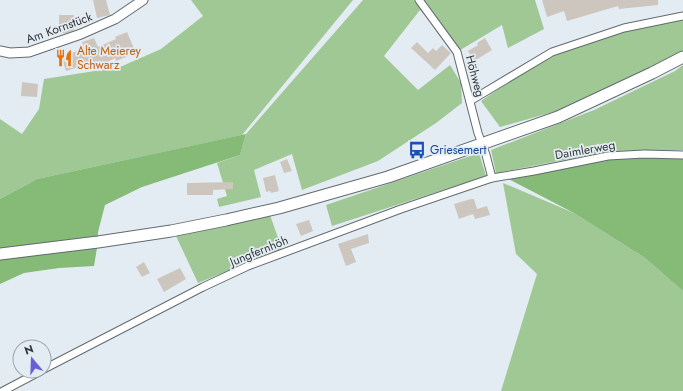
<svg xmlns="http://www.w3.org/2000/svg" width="683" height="391" viewBox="0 0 683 391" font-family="Jost,sans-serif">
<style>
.green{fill:#9fc894}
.forest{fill:#86ba77}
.building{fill:#cdc6be}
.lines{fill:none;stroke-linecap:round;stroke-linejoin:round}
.minor-casing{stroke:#626a6f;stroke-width:9}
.tertiary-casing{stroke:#626a6f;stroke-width:11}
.primary-casing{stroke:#626a6f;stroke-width:13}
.minor{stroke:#fff;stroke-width:7}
.tertiary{stroke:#fff;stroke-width:9}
.primary{stroke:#fff;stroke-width:11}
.labels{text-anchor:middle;stroke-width:3.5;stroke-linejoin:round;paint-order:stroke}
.street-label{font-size:12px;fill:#323638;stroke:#e4ecf3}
.food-label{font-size:12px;fill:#c56008;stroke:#e4ecf3;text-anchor:start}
.transit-label{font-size:12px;fill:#164399;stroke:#e4ecf3;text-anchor:start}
</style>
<rect width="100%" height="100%" fill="#e4ecf3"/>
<g class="green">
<polygon points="191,0 353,0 242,135 37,179 0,199 0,119 22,134 39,109 44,79 120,67 161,49 203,16"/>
<polygon points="363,0 535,0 544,29 508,48 502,25 457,52 420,10 384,56 418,90 450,65 461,83 462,103 436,123 378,161 302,190 292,154 254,170 261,197 219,207 217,199 227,196 217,163 240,155 246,134"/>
<polygon points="683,16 683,57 592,101 500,127 481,101 552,52 624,28"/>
<polygon points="683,65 683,150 610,151 496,173 491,150 594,110 675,71"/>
<polygon points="479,153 486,176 332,226 326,205"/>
<polygon points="503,183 574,213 645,258 683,291 683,391 501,391 537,274 516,254"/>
<polygon points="270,215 282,249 198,283 176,236"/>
</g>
<g class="forest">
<polygon points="246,134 240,155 142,187 105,205 98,232 98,242 94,266 59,268 24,273 0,284 0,199 37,179"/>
<polygon points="683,155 683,291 645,258 574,213 501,175 608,157"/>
</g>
<g class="building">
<polygon points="93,0 106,0 110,15 97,18"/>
<polygon points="542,0 658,0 658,5 619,9 618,6 567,21 564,11 547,17"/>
<polygon points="59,15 74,15 74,30 67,33 59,33"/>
<polygon points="127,32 136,53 116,61 115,58 94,69 91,63 66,71 61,56 85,49 82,42 94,38 98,47 116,39 115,37"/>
<polygon points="485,38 492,50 474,61 468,51 478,45 477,43"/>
<polygon points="417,42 428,53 433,48 436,51 442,45 451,53 435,70 411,48"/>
<polygon points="22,82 38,84 37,97 21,96"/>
<polygon points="287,159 292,171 284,173 280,162"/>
<polygon points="275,175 279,191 271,193 270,191 266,192 263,178"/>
<polygon points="233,182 233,189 213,190 213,195 187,195 187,183"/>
<polygon points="471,199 474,199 477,209 487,206 490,215 475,219 473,214 459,219 454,204"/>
<polygon points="309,220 313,231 301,236 296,224"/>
<polygon points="368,234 369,243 351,249 356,262 346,266 338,244"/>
<polygon points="144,262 150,273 142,277 136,267"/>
<polygon points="180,268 186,279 164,292 157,279"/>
</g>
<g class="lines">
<g class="minor-casing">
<g id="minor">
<polyline points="419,0 457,52 478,133 486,155 492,178"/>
<polyline points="470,101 552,52 624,28 683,16"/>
<polyline points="44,369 203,287 248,266 401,209 492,178 534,171 608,156 644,154 683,155"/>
<polyline points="3,391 41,371"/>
</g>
</g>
<g class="tertiary-casing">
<polyline id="tertiary" points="0,51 10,53 29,52 81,34 115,19 143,0"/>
</g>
<g class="primary-casing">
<polyline id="primary" points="0,254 98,242 171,231 226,220 279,208 388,177 558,117 652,73 683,57"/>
</g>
<use href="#minor" class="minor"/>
<use href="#tertiary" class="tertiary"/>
<use href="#primary" class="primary"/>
</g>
<defs>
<g id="restaurant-bare" transform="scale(1.38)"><path d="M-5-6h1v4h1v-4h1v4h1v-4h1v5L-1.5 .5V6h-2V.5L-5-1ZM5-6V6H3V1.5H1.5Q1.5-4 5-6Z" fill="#e8710a" stroke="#e4ecf3" stroke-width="2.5" paint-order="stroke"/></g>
<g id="bus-bare" transform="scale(1.38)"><path d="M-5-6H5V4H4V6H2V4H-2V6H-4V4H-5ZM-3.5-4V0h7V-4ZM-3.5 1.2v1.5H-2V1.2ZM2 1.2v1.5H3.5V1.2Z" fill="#1a4fb4" stroke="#e4ecf3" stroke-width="2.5" paint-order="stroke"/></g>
</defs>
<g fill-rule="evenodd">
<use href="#restaurant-bare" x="64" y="58"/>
<use href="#bus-bare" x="417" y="150"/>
</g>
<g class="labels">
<g class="street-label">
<text transform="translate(59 28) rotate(-20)" y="4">Am Kornstück</text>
<text transform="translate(475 76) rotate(75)" y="4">Höhweg</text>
<text transform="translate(585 150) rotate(-10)" y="4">Daimlerweg</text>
<text transform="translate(259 251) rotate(-22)" y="4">Jungfernhöh</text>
</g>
<g class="food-label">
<text x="77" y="55">Alte Meierey<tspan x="77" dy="14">Schwarz</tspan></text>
</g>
<g class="transit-label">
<text x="430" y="154">Griesemert</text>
</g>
</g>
<g transform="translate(32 359) rotate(341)"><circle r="19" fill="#e4ecf3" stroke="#9da3a8"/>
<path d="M0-3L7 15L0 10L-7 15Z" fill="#685ed8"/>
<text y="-6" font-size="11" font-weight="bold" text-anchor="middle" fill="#323638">N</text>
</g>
</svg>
